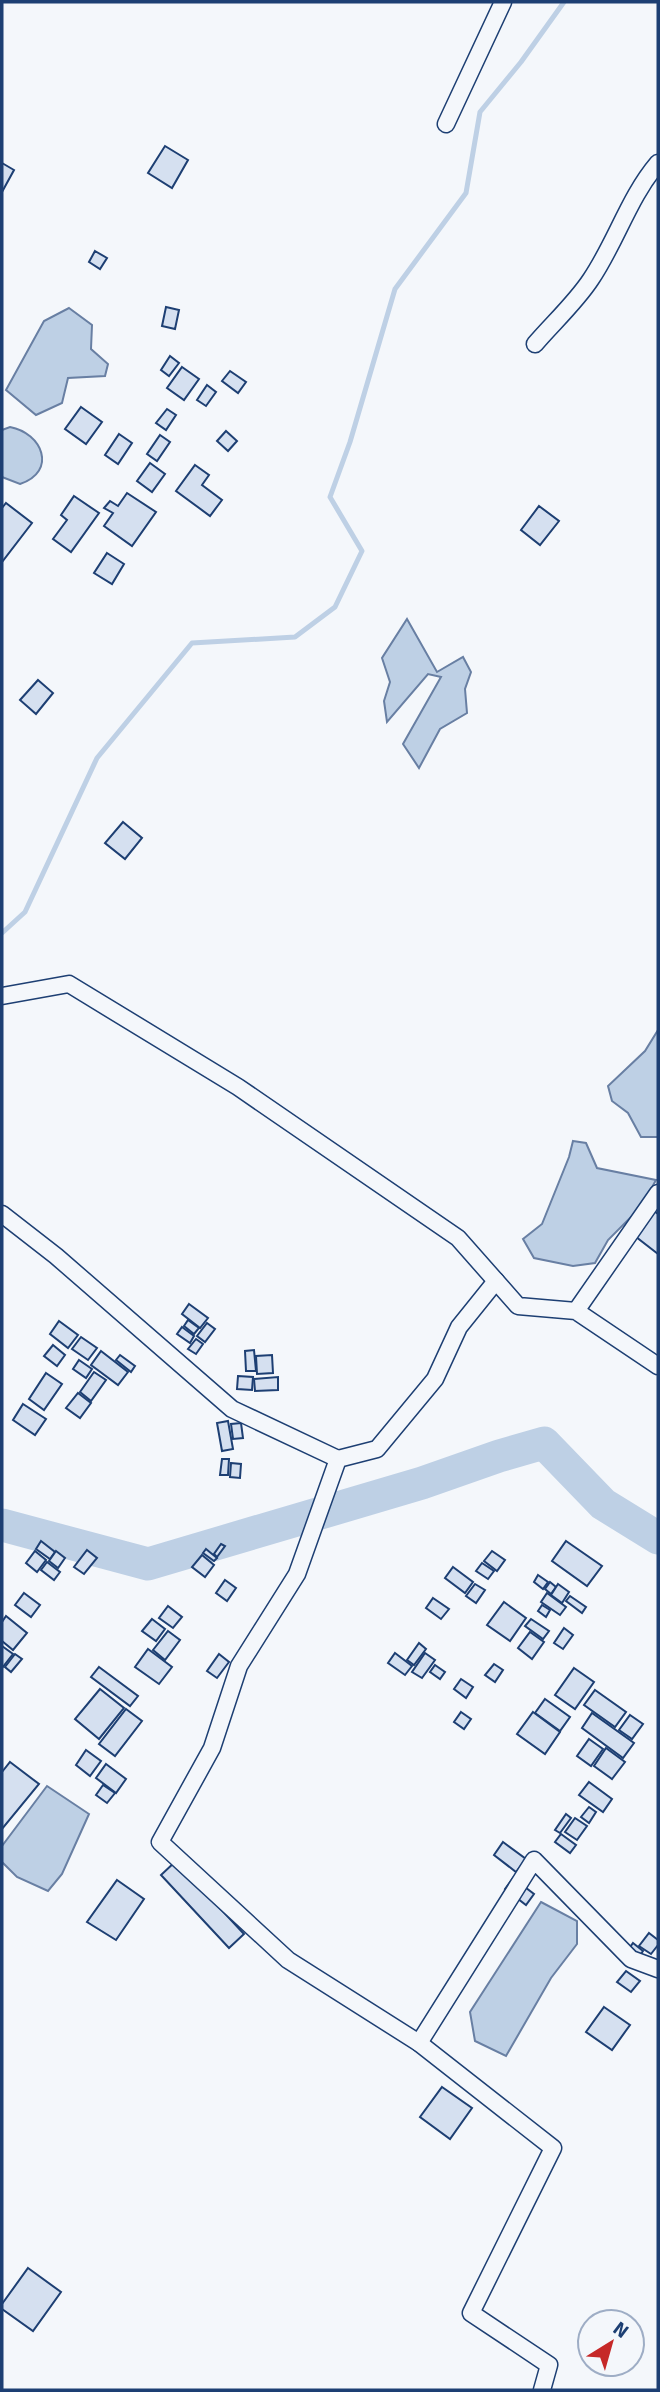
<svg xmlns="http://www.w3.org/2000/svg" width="660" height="2392" viewBox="0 0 660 2392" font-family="Signika,sans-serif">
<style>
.water{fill:#bed0e5;stroke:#687fa3;stroke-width:2}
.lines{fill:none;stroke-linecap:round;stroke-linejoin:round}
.stream{stroke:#bed0e5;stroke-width:5}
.river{stroke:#bed0e5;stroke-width:33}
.building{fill:#d5e0f0;stroke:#1d3f73;stroke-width:2}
.street-casing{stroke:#1d3f73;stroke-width:19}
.street{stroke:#f4f7fb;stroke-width:16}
</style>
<rect width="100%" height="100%" fill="#f4f7fb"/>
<g class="water">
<polygon points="69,308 92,325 91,349 108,364 105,376 68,378 62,403 36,415 6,390 44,321"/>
<path d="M10,427C42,433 58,471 20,484L2,477V430Z"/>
<polygon points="407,619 437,672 463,657 471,672 465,689 467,713 440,729 419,768 403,744 441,677 428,674 387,722 384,701 390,682 382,658"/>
<polygon points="658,1030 658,1137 641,1137 628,1113 612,1101 608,1086 645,1051"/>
<polygon points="573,1141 586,1143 597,1168 656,1180 641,1207 608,1240 595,1263 573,1266 534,1258 523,1239 542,1224 569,1157"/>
<polygon points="47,1786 89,1814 62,1874 48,1891 17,1877 2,1862 2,1846"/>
<polygon points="541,1902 577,1921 577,1944 551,1978 506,2056 475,2041 470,2012"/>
</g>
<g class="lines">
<polyline class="stream" points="2,933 25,912 97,758 192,643 295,637 335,607 362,551 330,497 350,442 395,289 466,193 480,112 521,62 564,2"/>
<polyline class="river" points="2,1525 148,1564 422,1483 499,1456 544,1443 603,1504 658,1538"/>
</g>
<g class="building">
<polygon points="165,146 188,160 172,188 148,173"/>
<polygon points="2,163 14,170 2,192"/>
<polygon points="95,251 107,258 100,269 89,262"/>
<polygon points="166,307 179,310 175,329 162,326"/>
<polygon points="170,356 179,363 169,376 161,370"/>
<polygon points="182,367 199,379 184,400 167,388"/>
<polygon points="230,371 246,382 238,393 222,381"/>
<polygon points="207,385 216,392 206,406 197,400"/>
<polygon points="81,407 102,422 86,444 65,429"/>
<polygon points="167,409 176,415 166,430 156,423"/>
<polygon points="226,431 237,441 228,451 217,441"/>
<polygon points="119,434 132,443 118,464 105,455"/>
<polygon points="160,435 170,442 157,461 147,454"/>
<polygon points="150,463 165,474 152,492 137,481"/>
<polygon points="195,465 209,475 202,485 222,500 210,516 176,491"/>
<polygon points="127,493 156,512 132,546 104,526 113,513 104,508 110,501 118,506"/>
<polygon points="74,496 99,513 71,552 53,539 67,520 61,515"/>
<polygon points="6,503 32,523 2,562 2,508"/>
<polygon points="539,506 559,521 540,545 521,530"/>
<polygon points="107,553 124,564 112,584 94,573"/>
<polygon points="38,680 53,693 36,714 20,700"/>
<polygon points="123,822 142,838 125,859 105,843"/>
<polygon points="650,1208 658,1214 658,1254 631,1233"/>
<polygon points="189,1304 208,1318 200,1328 182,1314"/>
<polygon points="188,1320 199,1328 194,1334 184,1326"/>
<polygon points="59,1321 78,1335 68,1348 50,1334"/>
<polygon points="207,1323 215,1329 205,1342 197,1336"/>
<polygon points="182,1327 194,1336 190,1343 177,1334"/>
<polygon points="81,1337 97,1348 88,1360 72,1349"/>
<polygon points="196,1339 203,1344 196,1354 188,1349"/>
<polygon points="53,1345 65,1355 57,1366 44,1356"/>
<polygon points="254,1350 256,1371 246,1371 245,1351"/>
<polygon points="101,1351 128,1372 118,1385 91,1365"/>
<polygon points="120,1355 135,1366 131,1372 116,1360"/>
<polygon points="272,1355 273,1373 257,1374 256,1356"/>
<polygon points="79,1360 92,1369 86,1378 73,1369"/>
<polygon points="94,1372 106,1380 91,1401 80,1392"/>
<polygon points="46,1373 62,1384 44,1410 29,1399"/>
<polygon points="238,1376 253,1377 252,1390 237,1389"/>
<polygon points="278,1377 278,1390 255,1391 254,1379"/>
<polygon points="78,1393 91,1403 80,1418 66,1408"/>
<polygon points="23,1404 46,1419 35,1435 13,1420"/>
<polygon points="228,1421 233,1449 222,1451 217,1423"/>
<polygon points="241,1423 243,1438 233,1439 231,1424"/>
<polygon points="222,1459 229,1459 228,1475 220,1475"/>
<polygon points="231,1463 241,1464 240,1478 230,1477"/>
<polygon points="41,1541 55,1552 50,1559 36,1549"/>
<polygon points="566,1541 602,1566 587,1586 552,1561"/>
<polygon points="221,1544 225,1546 217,1557 214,1554"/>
<polygon points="206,1549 217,1558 214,1561 203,1553"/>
<polygon points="87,1550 97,1558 84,1574 74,1567"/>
<polygon points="35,1551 46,1560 37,1572 26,1563"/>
<polygon points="56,1551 65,1558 58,1568 49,1561"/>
<polygon points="492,1551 505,1560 497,1571 484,1561"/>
<polygon points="202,1555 214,1565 205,1577 192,1567"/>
<polygon points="47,1562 60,1572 54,1580 41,1570"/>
<polygon points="482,1563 494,1571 488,1579 476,1571"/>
<polygon points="453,1567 473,1582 465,1593 445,1578"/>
<polygon points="538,1575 548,1582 543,1589 534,1582"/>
<polygon points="225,1580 236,1588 227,1601 216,1593"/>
<polygon points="550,1582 556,1587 551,1594 545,1589"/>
<polygon points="475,1584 485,1590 476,1603 466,1596"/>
<polygon points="558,1584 569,1592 562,1603 551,1595"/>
<polygon points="24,1593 40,1605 31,1617 15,1605"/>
<polygon points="547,1593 566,1607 560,1615 541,1602"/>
<polygon points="570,1596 586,1607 582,1613 566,1601"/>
<polygon points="433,1598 449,1609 441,1619 426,1608"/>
<polygon points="504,1602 526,1618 510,1641 487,1625"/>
<polygon points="542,1605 550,1610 546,1617 538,1611"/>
<polygon points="168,1606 182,1617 173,1628 159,1618"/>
<polygon points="6,1616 27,1633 13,1650 2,1641 2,1622"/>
<polygon points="152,1619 165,1629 156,1641 142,1631"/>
<polygon points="531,1619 549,1631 543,1639 525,1626"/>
<polygon points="564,1628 573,1635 563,1649 554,1643"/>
<polygon points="168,1631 180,1640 165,1660 153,1650"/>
<polygon points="530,1632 544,1642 532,1659 518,1648"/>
<polygon points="419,1643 426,1649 414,1665 407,1660"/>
<polygon points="2,1646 13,1654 2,1668"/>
<polygon points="148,1649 172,1667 159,1684 135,1667"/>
<polygon points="395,1653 412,1666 405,1675 388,1663"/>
<polygon points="425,1653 435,1660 422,1678 412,1672"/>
<polygon points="15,1654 22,1659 11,1672 5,1667"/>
<polygon points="219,1654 229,1662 217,1678 207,1671"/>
<polygon points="494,1664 503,1670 495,1682 485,1675"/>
<polygon points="435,1665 445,1672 440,1679 430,1672"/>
<polygon points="99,1667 138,1696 130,1706 91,1677"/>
<polygon points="574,1668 594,1682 575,1709 555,1695"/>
<polygon points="461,1679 473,1687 466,1698 454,1689"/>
<polygon points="100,1689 124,1708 99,1739 75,1719"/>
<polygon points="595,1690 626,1712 615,1727 584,1705"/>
<polygon points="545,1699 570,1717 560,1731 535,1713"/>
<polygon points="126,1709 142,1721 115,1756 99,1744"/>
<polygon points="461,1712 471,1719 464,1729 454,1722"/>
<polygon points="533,1712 560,1732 545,1754 517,1734"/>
<polygon points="592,1713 634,1743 623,1758 582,1728"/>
<polygon points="630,1715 643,1724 632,1739 619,1730"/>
<polygon points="589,1739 603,1749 591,1766 577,1756"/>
<polygon points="606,1748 625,1762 612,1779 594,1766"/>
<polygon points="86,1750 101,1761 90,1776 76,1765"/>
<polygon points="10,1762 39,1784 2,1829 2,1772"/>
<polygon points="106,1764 126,1779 116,1793 96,1778"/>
<polygon points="589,1782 612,1799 603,1812 579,1795"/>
<polygon points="103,1785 115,1793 107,1803 96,1795"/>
<polygon points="589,1807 596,1812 589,1823 581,1817"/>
<polygon points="566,1814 571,1818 560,1833 555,1830"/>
<polygon points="575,1818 587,1826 577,1840 565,1832"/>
<polygon points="561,1834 576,1845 570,1853 555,1842"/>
<polygon points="503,1842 526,1859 516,1872 494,1855"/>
<polygon points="176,1861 244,1934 229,1948 161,1875"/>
<polygon points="513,1878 534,1894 526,1905 505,1889"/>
<polygon points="117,1880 144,1899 116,1940 87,1922"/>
<polygon points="649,1933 658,1940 658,1945 651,1954 639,1946"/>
<polygon points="633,1943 643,1951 639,1957 628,1950"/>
<polygon points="626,1971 640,1981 631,1992 617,1982"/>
<polygon points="604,2007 630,2025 612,2050 586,2032"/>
<polygon points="442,2087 472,2108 450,2139 420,2117"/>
<polygon points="28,2268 61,2292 33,2331 2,2309 2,2304"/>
</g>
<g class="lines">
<g class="street-casing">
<g id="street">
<polyline points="446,124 503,2"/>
<path d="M535,344C553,323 576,302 591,279C616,242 629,197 658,163"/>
<polyline points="2,996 69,984 238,1087 458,1238 518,1306 576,1311 658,1366"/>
<polyline points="2,1214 56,1256 232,1409 338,1459"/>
<polyline points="496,1281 459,1327 435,1379 377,1449 338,1459 297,1574 239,1666 212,1748 160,1842 288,1960 419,2043 553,2148 471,2313 549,2365 542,2390"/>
<polyline points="576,1311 658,1193"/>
<polyline points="419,2043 534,1860 631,1959 658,1969"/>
</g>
</g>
<use href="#street" class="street"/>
</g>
<rect width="660" height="2392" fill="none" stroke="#1d3f73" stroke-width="7"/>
<g transform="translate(611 2343) rotate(37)"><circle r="33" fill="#f4f7fb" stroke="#9eadc5" stroke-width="2"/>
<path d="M0-5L12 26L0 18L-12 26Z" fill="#c62828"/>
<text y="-10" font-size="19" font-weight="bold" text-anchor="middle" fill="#1d3f73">N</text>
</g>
</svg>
